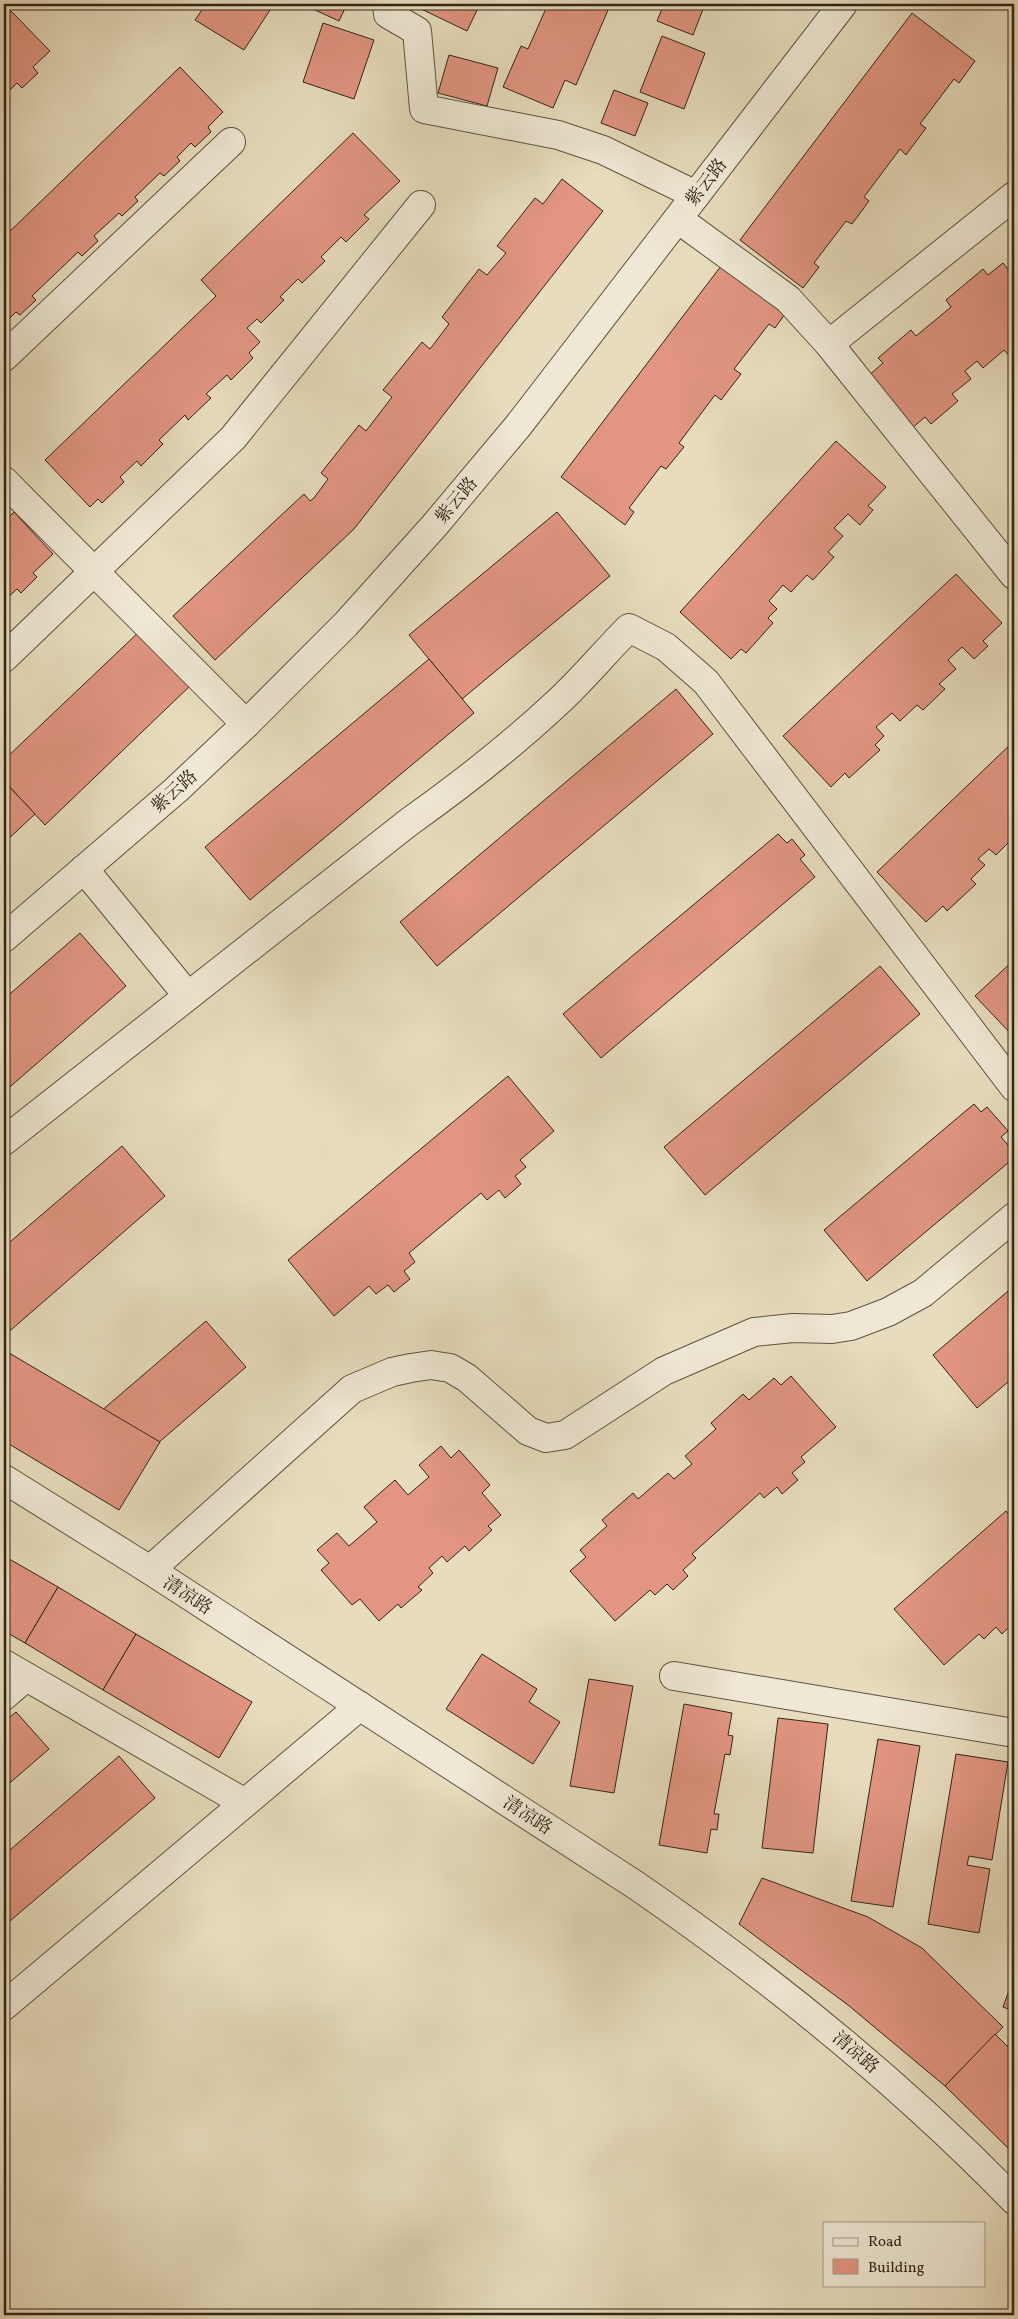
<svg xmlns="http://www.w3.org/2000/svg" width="1018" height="2319" viewBox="0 0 1018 2319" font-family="Vollkorn,'Noto Serif SC',serif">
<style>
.building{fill:#e19582;stroke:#312517}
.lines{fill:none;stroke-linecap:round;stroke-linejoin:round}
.minor-casing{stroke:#5e5340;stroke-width:30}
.minor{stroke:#efe8d4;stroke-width:28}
.labels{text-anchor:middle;stroke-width:4;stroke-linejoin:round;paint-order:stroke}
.street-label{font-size:18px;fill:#312517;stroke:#efe8d4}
</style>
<rect width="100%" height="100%" fill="#e7dcbd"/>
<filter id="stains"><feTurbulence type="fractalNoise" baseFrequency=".004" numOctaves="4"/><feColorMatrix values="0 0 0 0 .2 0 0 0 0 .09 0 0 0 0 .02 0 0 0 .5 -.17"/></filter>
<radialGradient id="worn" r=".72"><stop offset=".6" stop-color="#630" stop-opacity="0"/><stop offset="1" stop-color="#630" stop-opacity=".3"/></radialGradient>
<g class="building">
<polygon points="206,4 260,4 270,10 244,50 195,20"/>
<polygon points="302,4 347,4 339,21"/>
<polygon points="416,4 480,4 467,31 415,6"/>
<polygon points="548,4 593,4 608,10 576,85 565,80 553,108 503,87 521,46 528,49"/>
<polygon points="664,4 705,4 693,35 657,21"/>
<polygon points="10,10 50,51 33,67 38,73 22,88 17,83 4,96 4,16"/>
<polygon points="912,13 975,61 959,83 954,79 920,124 926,128 906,155 900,149 864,197 869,201 852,224 846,221 814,263 819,267 803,288 740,240"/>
<polygon points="323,23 374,40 354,99 303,82"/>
<polygon points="662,36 705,53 684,109 640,92"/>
<polygon points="449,55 498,68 487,106 438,93"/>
<polygon points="180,67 223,112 208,127 211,132 195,147 191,143 177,157 180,161 164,176 160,173 135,197 138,201 122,216 119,213 94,236 98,241 82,256 78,252 32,296 36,300 20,315 16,312 4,324 4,237"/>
<polygon points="614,90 648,103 635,136 601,123"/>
<polygon points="353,133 400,181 364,215 369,219 346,242 341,237 321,257 325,261 302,283 298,279 280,297 284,300 261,323 257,319 247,328 260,342 249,353 253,358 231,380 227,375 206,394 211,398 188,420 185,415 159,440 163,444 141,466 137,461 120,477 124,482 102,503 98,499 90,507 45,460 216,296 201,280"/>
<polygon points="562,179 603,211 354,529 215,660 173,616 304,494 310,501 314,498 328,479 321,473 359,425 366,431 392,397 383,390 422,342 430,349 449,324 442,317 479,269 487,275 506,253 497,246 535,198 543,204"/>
<polygon points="1003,263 1014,277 1014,355 1011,358 1004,350 983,368 977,361 965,371 971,379 952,394 958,401 931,424 925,417 911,429 867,377 883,363 878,358 911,330 916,336 951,307 946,300 983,269 988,275"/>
<polygon points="721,266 785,314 775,328 769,324 734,369 741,374 721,400 715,395 679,443 684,447 666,469 661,466 629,508 634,512 625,525 561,477"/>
<polygon points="836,441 886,487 868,506 873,510 860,525 848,514 834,528 843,536 828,552 834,557 813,580 807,575 791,592 783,585 769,601 777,609 768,618 773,623 746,653 741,649 731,659 680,612"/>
<polygon points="14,512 53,554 33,573 37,577 21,593 17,589 4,601 4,522"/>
<polygon points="557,512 610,576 462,699 409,635"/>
<polygon points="956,574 1002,623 983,641 988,646 974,659 962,647 948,660 956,669 939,684 945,689 923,710 917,705 900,721 892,713 876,727 884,736 875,745 880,750 849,778 845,773 831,787 783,736"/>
<polygon points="141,630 193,683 45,825 4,781 4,760"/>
<polygon points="429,659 474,713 250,900 205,847"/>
<polygon points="676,689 713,734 437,966 400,922"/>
<polygon points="1014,741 1014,846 1010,841 996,855 989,849 978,859 985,865 971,879 976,884 947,911 943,906 926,922 877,872"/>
<polygon points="4,781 35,814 4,843"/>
<polygon points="778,834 787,843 792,839 805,855 800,859 815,877 601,1058 563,1014"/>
<polygon points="80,933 126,986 4,1092 4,999"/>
<polygon points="1014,960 1014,1037 975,996"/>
<polygon points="880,966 920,1014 705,1195 664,1147"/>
<polygon points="508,1076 554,1131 520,1160 526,1167 515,1176 521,1184 505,1198 499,1190 487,1200 481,1193 409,1253 415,1262 404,1271 410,1279 394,1292 388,1285 376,1294 369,1286 334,1316 288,1260"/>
<polygon points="974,1104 981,1112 987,1107 1008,1131 1001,1137 1014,1152 1014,1158 867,1281 824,1230"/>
<polygon points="122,1146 165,1196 4,1336 4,1247"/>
<polygon points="1014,1286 1014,1377 977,1408 933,1355"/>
<polygon points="206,1321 246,1367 120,1476 79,1430"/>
<polygon points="4,1350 160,1442 119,1510 4,1441"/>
<polygon points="791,1376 836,1427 801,1457 805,1462 792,1473 798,1480 782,1494 777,1487 764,1498 760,1493 692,1554 696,1558 683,1570 688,1576 673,1590 667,1584 655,1595 650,1590 615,1621 570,1571 586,1557 580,1550 607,1526 602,1520 633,1493 638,1499 668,1473 674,1479 692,1464 685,1456 716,1429 711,1423 743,1394 749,1400 774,1378 781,1385"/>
<polygon points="441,1446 451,1458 459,1450 490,1485 482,1493 501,1515 488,1526 492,1530 469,1551 465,1546 447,1562 442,1556 429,1568 433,1573 418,1587 422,1590 401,1608 398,1604 379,1621 360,1599 352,1605 321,1570 329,1563 317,1550 337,1533 349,1546 377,1522 364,1507 395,1480 408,1495 429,1477 419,1465"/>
<polygon points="1006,1511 1014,1521 1014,1611 1011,1614 1014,1617 1014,1622 1002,1634 996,1627 984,1639 979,1634 944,1665 894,1609"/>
<polygon points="4,1556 58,1587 25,1643 4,1631"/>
<polygon points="58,1587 136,1634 103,1690 25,1643"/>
<polygon points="136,1634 252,1702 219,1758 103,1690"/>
<polygon points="482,1654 537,1689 529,1702 560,1722 533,1764 446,1709"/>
<polygon points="589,1679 633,1686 614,1793 570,1786"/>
<polygon points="684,1704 732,1713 728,1735 733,1736 730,1755 725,1754 714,1814 719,1814 717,1830 711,1829 707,1853 659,1845"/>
<polygon points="16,1712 49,1749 4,1788 4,1722"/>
<polygon points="778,1718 828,1724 813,1853 762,1848"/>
<polygon points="878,1739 920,1746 893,1907 851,1901"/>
<polygon points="956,1754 1008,1762 992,1860 969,1856 967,1865 990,1869 979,1933 928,1924"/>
<polygon points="119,1756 155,1798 4,1926 4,1855"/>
<polygon points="762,1878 868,1917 922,1948 1003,2027 945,2086 848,2005 739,1924"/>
<polygon points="1014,1977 1014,2011 1003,2007"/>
<polygon points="995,2034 1014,2053 1014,2154 945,2086"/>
</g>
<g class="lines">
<g class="minor-casing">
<g id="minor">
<polyline points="387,4 388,14 417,31 424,109 558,135 603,150 696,195"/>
<polyline points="678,219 788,299 829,344 1014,575"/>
<polyline points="829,344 1014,196"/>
<polyline points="4,357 231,142"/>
<polyline points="4,481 246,724"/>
<polyline points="4,658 233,438 421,205"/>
<polyline points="84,869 188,996"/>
<polyline points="4,938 176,790 246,724 346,624 434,526 518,426 843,4"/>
<path d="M4,1141L409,822C461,785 511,746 558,702C583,679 605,652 629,628L666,647L706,682L1014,1087"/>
<path d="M4,1479L150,1570L637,1886C772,1979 899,2082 1014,2200"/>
<polyline points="150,1570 352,1389 392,1372 411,1368 431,1365 450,1368 467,1378 528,1431 546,1438 565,1435 664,1371 754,1332 793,1328 832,1329 851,1326 888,1312 923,1293 1014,1217"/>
<polyline points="4,1664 245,1803"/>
<polyline points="674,1676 1014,1733"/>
<polyline points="4,1696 26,1677"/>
<polyline points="4,2006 360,1706"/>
</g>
</g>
<use href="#minor" class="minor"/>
</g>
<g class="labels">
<g class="street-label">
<text transform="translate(706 182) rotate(-52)" y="6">紫云路</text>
<text transform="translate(456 500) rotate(-50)" y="6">紫云路</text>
<text transform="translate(174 791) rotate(-42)" y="6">紫云路</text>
<text transform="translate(188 1595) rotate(33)" y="6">清凉路</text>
<text transform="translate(528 1815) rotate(33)" y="6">清凉路</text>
<text transform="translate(856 2052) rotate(40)" y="6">清凉路</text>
</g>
</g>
<rect width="1018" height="2319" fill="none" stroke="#e7dcbd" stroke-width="20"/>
<rect x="5" y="5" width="1008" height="2309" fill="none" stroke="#312517" stroke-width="2.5"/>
<rect x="10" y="10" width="998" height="2299" fill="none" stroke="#312517"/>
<rect x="823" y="2222" width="162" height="65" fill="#efe8d4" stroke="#a39a88"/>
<rect x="833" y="2238" width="25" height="8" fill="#efe8d4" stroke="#a39a88"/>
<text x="868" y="2246" font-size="15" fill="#312517">Road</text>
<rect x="833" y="2259" width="25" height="15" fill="#e19582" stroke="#a39a88"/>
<text x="868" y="2272" font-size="15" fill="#312517">Building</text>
<rect width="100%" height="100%" filter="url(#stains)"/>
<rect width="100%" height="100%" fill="url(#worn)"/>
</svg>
